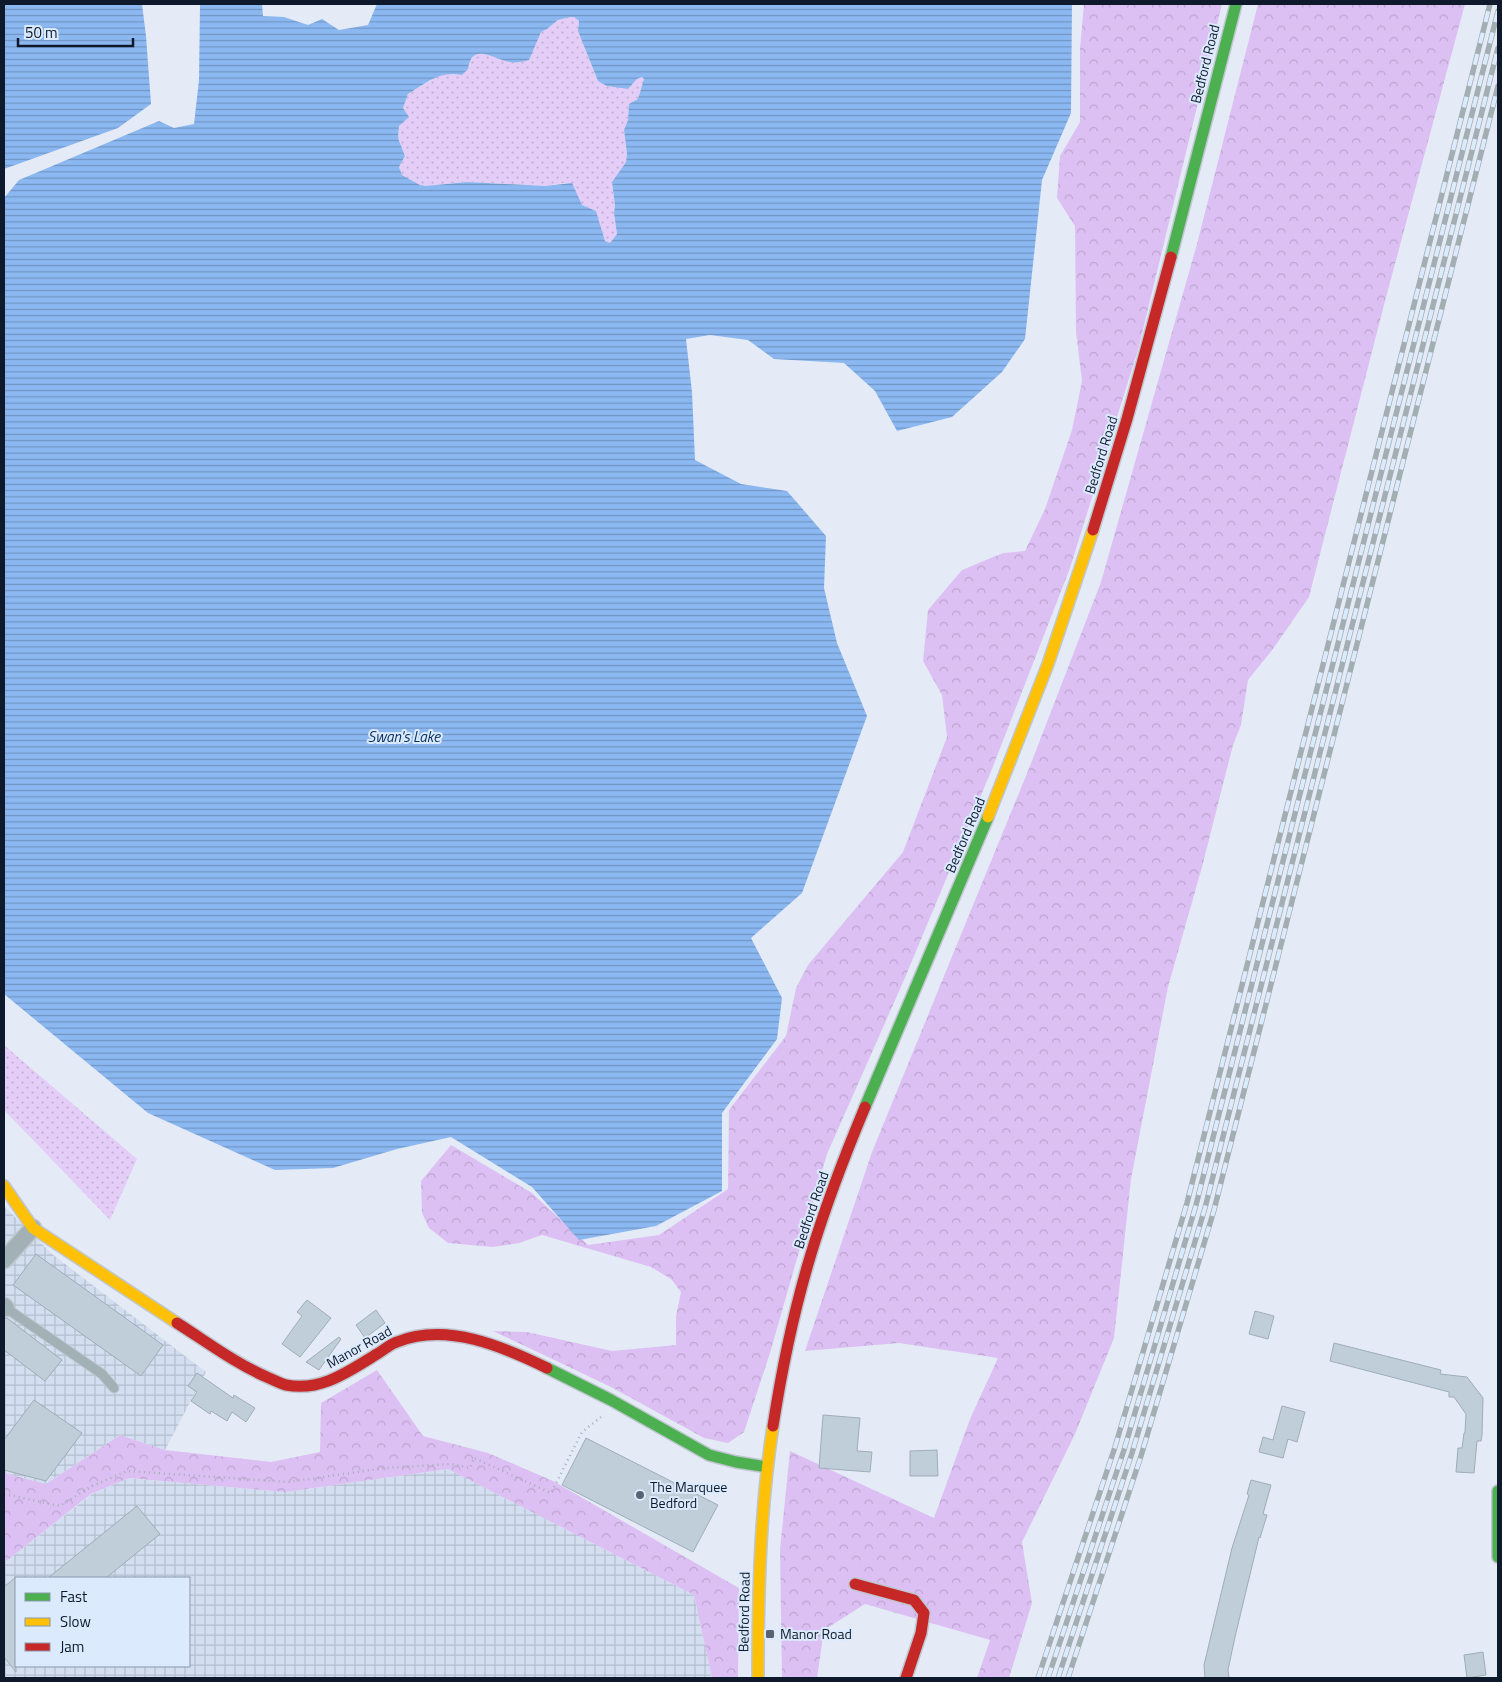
<svg xmlns="http://www.w3.org/2000/svg" width="1502" height="1682" viewBox="0 0 1502 1682" font-family="'Titillium Web',sans-serif">
<style>
.industrial{fill:url(#industrial-grid);fill-rule:evenodd}
.grass{fill:url(#grass-dots)}
.forest{fill:url(#forest-crowns)}
.water{fill:url(#water-rules);fill-rule:evenodd}
.building{fill:#c0ceda;stroke:#9fadb8}
.lines{fill:none;stroke-linecap:round;stroke-linejoin:round}
.lane-casing{stroke:#bfc6d0;stroke-width:11}
.street-casing{stroke:#bfc6d0;stroke-width:19}
.fast-casing{stroke:#bfc6d0;stroke-width:14}
.slow-casing{stroke:#bfc6d0;stroke-width:14}
.jam-casing{stroke:#bfc6d0;stroke-width:14}
.path{stroke:#a3b0b5;stroke-width:2.5;stroke-dasharray:1 4;stroke-linecap:butt}
.lane{stroke:#a1b1b5;stroke-width:9}
.street{stroke:#a1b1b5;stroke-width:16}
.fast{stroke:#4caf50;stroke-width:11}
.slow{stroke:#ffc107;stroke-width:11}
.jam{stroke:#c62828;stroke-width:11}
.rail-casing{stroke:#a3aeb3;stroke-width:5.5}
.rail{stroke:#dceafe;stroke-width:4;stroke-dasharray:11;stroke-linecap:butt}
.poi-dot{fill:#596372;stroke:#dceafe;stroke-width:2}
.labels{text-anchor:middle;stroke-width:4;stroke-linejoin:round;paint-order:stroke}
.street-label{font-size:14px;fill:#0e1a2b;stroke:#dceafe}
.poi-label{font-size:14px;fill:#0e1a2b;stroke:#dceafe;text-anchor:start}
.water-label{font-size:15px;font-style:italic;fill:#052e5e;stroke:#dceafe}
</style>
<defs>
<pattern id="industrial-grid" width="8" height="8" patternUnits="userSpaceOnUse" patternTransform="scale(1.25)"><rect width="8" height="8" fill="#d3dff0"/><path d="M0 4h8M4 0v8" fill="none" stroke="#b4bfce"/></pattern>
<pattern id="grass-dots" width="8" height="8" patternUnits="userSpaceOnUse" patternTransform="scale(1.25)"><rect width="8" height="8" fill="#e4cef7"/><path d="M2 2h.1M6 6h.1" fill="none" stroke="#c2b0d4" stroke-width="1.8" stroke-linecap="round"/></pattern>
<pattern id="forest-crowns" width="20" height="18" patternUnits="userSpaceOnUse" patternTransform="scale(1.25)"><rect width="20" height="18" fill="#ddc0f3"/><path d="M2 6a3 3 0 1 1 6 0M12 15a3 3 0 1 1 6 0" fill="none" stroke="#bca4d0"/></pattern>
<pattern id="water-rules" width="6" height="5" patternUnits="userSpaceOnUse" patternTransform="scale(1.25)"><rect width="6" height="5" fill="#8cb8f2"/><path d="M0 2.5h6" fill="none" stroke="#7195c4"/></pattern>
</defs>
<rect width="100%" height="100%" fill="#e4ebf6"/>
<g class="industrial">
<polygon points="4,1206 52,1254 206,1372 165,1450 120,1435 46,1484 4,1473"/>
<path d="M448,1469L694,1595L712,1678H4V1563L92,1494L129,1478L285,1492ZM16,1578H189V1666H16Z"/>
</g>
<g class="grass">
<path d="M570,17H574L579,21L578,31L598,81L632,85L637,79L642,77L644,79L638,99L629,104L628,120L624,130L627,154L626,162L612,182L615,206L614,213L617,234L609,244L605,241L596,211L582,205L565,183L545,186L467,182L427,186L420,185L402,175L399,167L405,156L398,138L399,126L408,117L403,108L408,94L442,74L468,69C472,44 492,55 509,62L533,51L536,39L541,32L547,29L558,20Z"/>
<polygon points="4,1045 137,1159 110,1220 4,1110"/>
</g>
<g class="forest">
<polygon points="1084,4 1222,4 1138,350 1070,568 992,769 904,980 827,1154 770,1353 744,1432 728,1443 704,1438 611,1387 493,1331 527,1332 612,1351 676,1345 676,1316 681,1292 671,1279 651,1267 542,1235 519,1243 493,1247 448,1243 429,1228 422,1213 421,1181 451,1145 532,1193 588,1245 659,1235 728,1189 729,1110 786,1036 796,988 808,965 903,852 947,737 942,695 923,661 928,610 962,570 1003,553 1025,551 1045,509 1072,430 1082,381 1076,332 1075,226 1057,198 1060,156 1080,122 1080,48"/>
<polygon points="1258,4 1465,4 1385,301 1309,597 1273,649 1248,680 1241,725 1233,745 1202,867 1168,987 1131,1179 1114,1338 1075,1434 1022,1542 1032,1603 1009,1678 977,1678 990,1640 865,1604 824,1630 817,1678 782,1678 780,1549 790,1451 934,1518 970,1419 998,1358 899,1343 805,1351 872,1152 1030,766 1101,582 1197,244"/>
<polygon points="377,1370 423,1436 488,1453 553,1481 739,1588 738,1678 712,1678 694,1595 448,1469 285,1492 129,1478 91,1494 4,1563 4,1473 46,1484 120,1435 165,1450 271,1462 320,1452 321,1403"/>
</g>
<g class="water">
<polygon points="4,4 142,4 146,36 151,104 118,128 4,169"/>
<path d="M200,4H262L263,16L284,17L308,25L322,19L339,30L368,25L377,4H1072L1071,113L1042,180L1025,339L1002,372L952,417L897,431L875,391L844,363L774,359L748,340L710,335L686,339L692,392L695,460L741,484L787,491L826,536L824,588L837,643L867,716L802,893L751,938L782,998L777,1039L722,1113V1191L656,1226L579,1240L532,1187L451,1137L397,1149L333,1168L275,1170L148,1113L4,994V198L19,180L159,121L174,128L194,124L199,80ZM570,17H574L579,21L578,31L598,81L607,86L628,89L637,79L642,77L644,79L638,99L629,104L628,120L624,130L627,154L626,162L612,182L615,206L614,213L617,234L610,243L605,241L596,211L582,205L572,183L545,186L467,182L426,186L420,185L402,175L399,167L405,156L398,138L399,126L409,117L403,108L408,94C426,83 440,70 462,75L468,69C472,42 492,58 509,62C515,63 522,62 529,60L541,32L547,29L558,20Z"/>
</g>
<g class="building">
<polygon points="36,1254 163,1345 141,1376 13,1285"/>
<polygon points="307,1300 331,1318 300,1357 282,1344 302,1316 297,1312"/>
<polygon points="376,1310 385,1323 365,1338 356,1325"/>
<polygon points="1255,1311 1274,1316 1268,1339 1249,1334"/>
<polygon points="4,1318 7,1318 62,1360 45,1381 4,1350"/>
<polygon points="339,1337 341,1339 319,1370 306,1362"/>
<polygon points="1334,1343 1441,1370 1440,1374 1467,1377 1483,1398 1482,1435 1481,1441 1477,1441 1474,1473 1456,1472 1458,1448 1462,1448 1464,1433 1465,1433 1466,1414 1454,1397 1449,1397 1449,1392 1330,1361"/>
<polygon points="197,1373 233,1398 234,1395 255,1408 246,1422 232,1412 227,1421 211,1411 210,1414 191,1401 197,1392 188,1386"/>
<polygon points="34,1400 82,1433 46,1481 4,1470 4,1440"/>
<polygon points="1282,1406 1305,1412 1297,1442 1288,1439 1283,1458 1259,1452 1263,1437 1273,1440"/>
<polygon points="823,1415 860,1418 857,1451 872,1452 870,1472 819,1468"/>
<polygon points="586,1438 718,1505 693,1552 562,1485"/>
<polygon points="937,1450 938,1476 910,1476 910,1451"/>
<polygon points="1251,1480 1271,1485 1263,1514 1267,1515 1260,1538 1259,1537 1235,1637 1228,1670 1229,1678 1205,1678 1204,1665 1232,1548 1249,1495 1247,1494"/>
<polygon points="137,1506 160,1534 106,1578 48,1578"/>
<polygon points="16,1577 16,1672 4,1657 4,1587"/>
<polygon points="1483,1652 1486,1675 1467,1678 1464,1655"/>
</g>
<g class="lines">
<g class="lane-casing">
<polyline id="lane" points="6,1308 102,1374 114,1388"/>
</g>
<g class="street-casing">
<g id="street">
<polyline points="4,1260 33,1228"/>
<polyline points="4,1306 6,1308"/>
</g>
</g>
<g class="fast-casing">
<g id="fast">
<polyline points="1171,257 1236,4"/>
<polyline points="865,1107 988,817"/>
<polyline points="547,1368 611,1400 709,1455 736,1462 767,1467"/>
<polyline points="1498,1491 1498,1557"/>
</g>
</g>
<g class="slow-casing">
<g id="slow">
<polyline points="988,817 1048,664 1093,530"/>
<polyline points="4,1186 33,1228 177,1323"/>
<path d="M758,1678C758,1593 760,1510 773,1426"/>
</g>
</g>
<g class="jam-casing">
<g id="jam">
<polyline points="1093,530 1127,419 1171,257"/>
<path d="M177,1323C207,1342 236,1364 269,1378C274,1380 281,1384 286,1385C321,1392 349,1371 377,1354C384,1350 390,1344 397,1342C446,1322 502,1346 547,1368"/>
<path d="M773,1426C782,1368 794,1310 811,1254C826,1204 845,1155 865,1107"/>
<polyline points="855,1584 914,1600 924,1613 921,1633 906,1678"/>
</g>
</g>
<polyline class="path" points="4,1494 60,1506 92,1486 127,1471 288,1482 385,1468 451,1464 470,1468 474,1458 551,1493 582,1432 601,1417"/>
<use href="#lane" class="lane"/>
<use href="#street" class="street"/>
<use href="#fast" class="fast"/>
<use href="#slow" class="slow"/>
<use href="#jam" class="jam"/>
<g class="rail-casing">
<g id="rail">
<polyline points="1038,1678 1115,1447 1187,1203 1490,4"/>
<polyline points="1048,1678 1124,1450 1196,1205 1498,11"/>
<polyline points="1058,1678 1132,1453 1205,1208 1498,48"/>
<polyline points="1068,1678 1141,1456 1214,1210 1498,86"/>
</g>
</g>
<use href="#rail" class="rail"/>
</g>
<g class="poi-dot">
<circle cx="640" cy="1495" r="5"/>
<rect x="765" y="1629" width="10" height="10" rx="2.5"/>
</g>
<g class="labels">
<g class="street-label">
<text transform="translate(1205 64) rotate(-76)" y="5">Bedford Road</text>
<text transform="translate(1101 455) rotate(-73)" y="5">Bedford Road</text>
<text transform="translate(965 835) rotate(-67)" y="5">Bedford Road</text>
<text transform="translate(811 1210) rotate(-71)" y="5">Bedford Road</text>
<text transform="translate(359 1347) rotate(-29)" y="5">Manor Road</text>
<text transform="translate(744 1612) rotate(-89)" y="5">Bedford Road</text>
</g>
<g class="poi-label">
<text x="650" y="1492">The Marquee<tspan x="650" dy="16">Bedford</tspan></text>
<text x="780" y="1639">Manor Road</text>
</g>
<g class="water-label">
<text x="404" y="742">Swan's Lake</text>
</g>
</g>
<rect width="1502" height="1682" fill="none" stroke="#0e1a2b" stroke-width="10"/>
<rect x="15" y="1577" width="175" height="90" fill="#dceafe" stroke="#8a97aa"/>
<rect x="25" y="1593" width="25" height="8" fill="#4caf50" stroke="#8a97aa"/>
<text x="60" y="1602" font-size="15" fill="#0e1a2b">Fast</text>
<rect x="25" y="1618" width="25" height="8" fill="#ffc107" stroke="#8a97aa"/>
<text x="60" y="1627" font-size="15" fill="#0e1a2b">Slow</text>
<rect x="25" y="1643" width="25" height="8" fill="#c62828" stroke="#8a97aa"/>
<text x="60" y="1652" font-size="15" fill="#0e1a2b">Jam</text>
<path d="M18 38v8h115v-8" fill="none" stroke="#0e1a2b" stroke-width="2.5"/>
<text x="25" y="38" font-size="15" fill="#0e1a2b" stroke="#dceafe" stroke-width="4" paint-order="stroke">50 m</text>
</svg>
